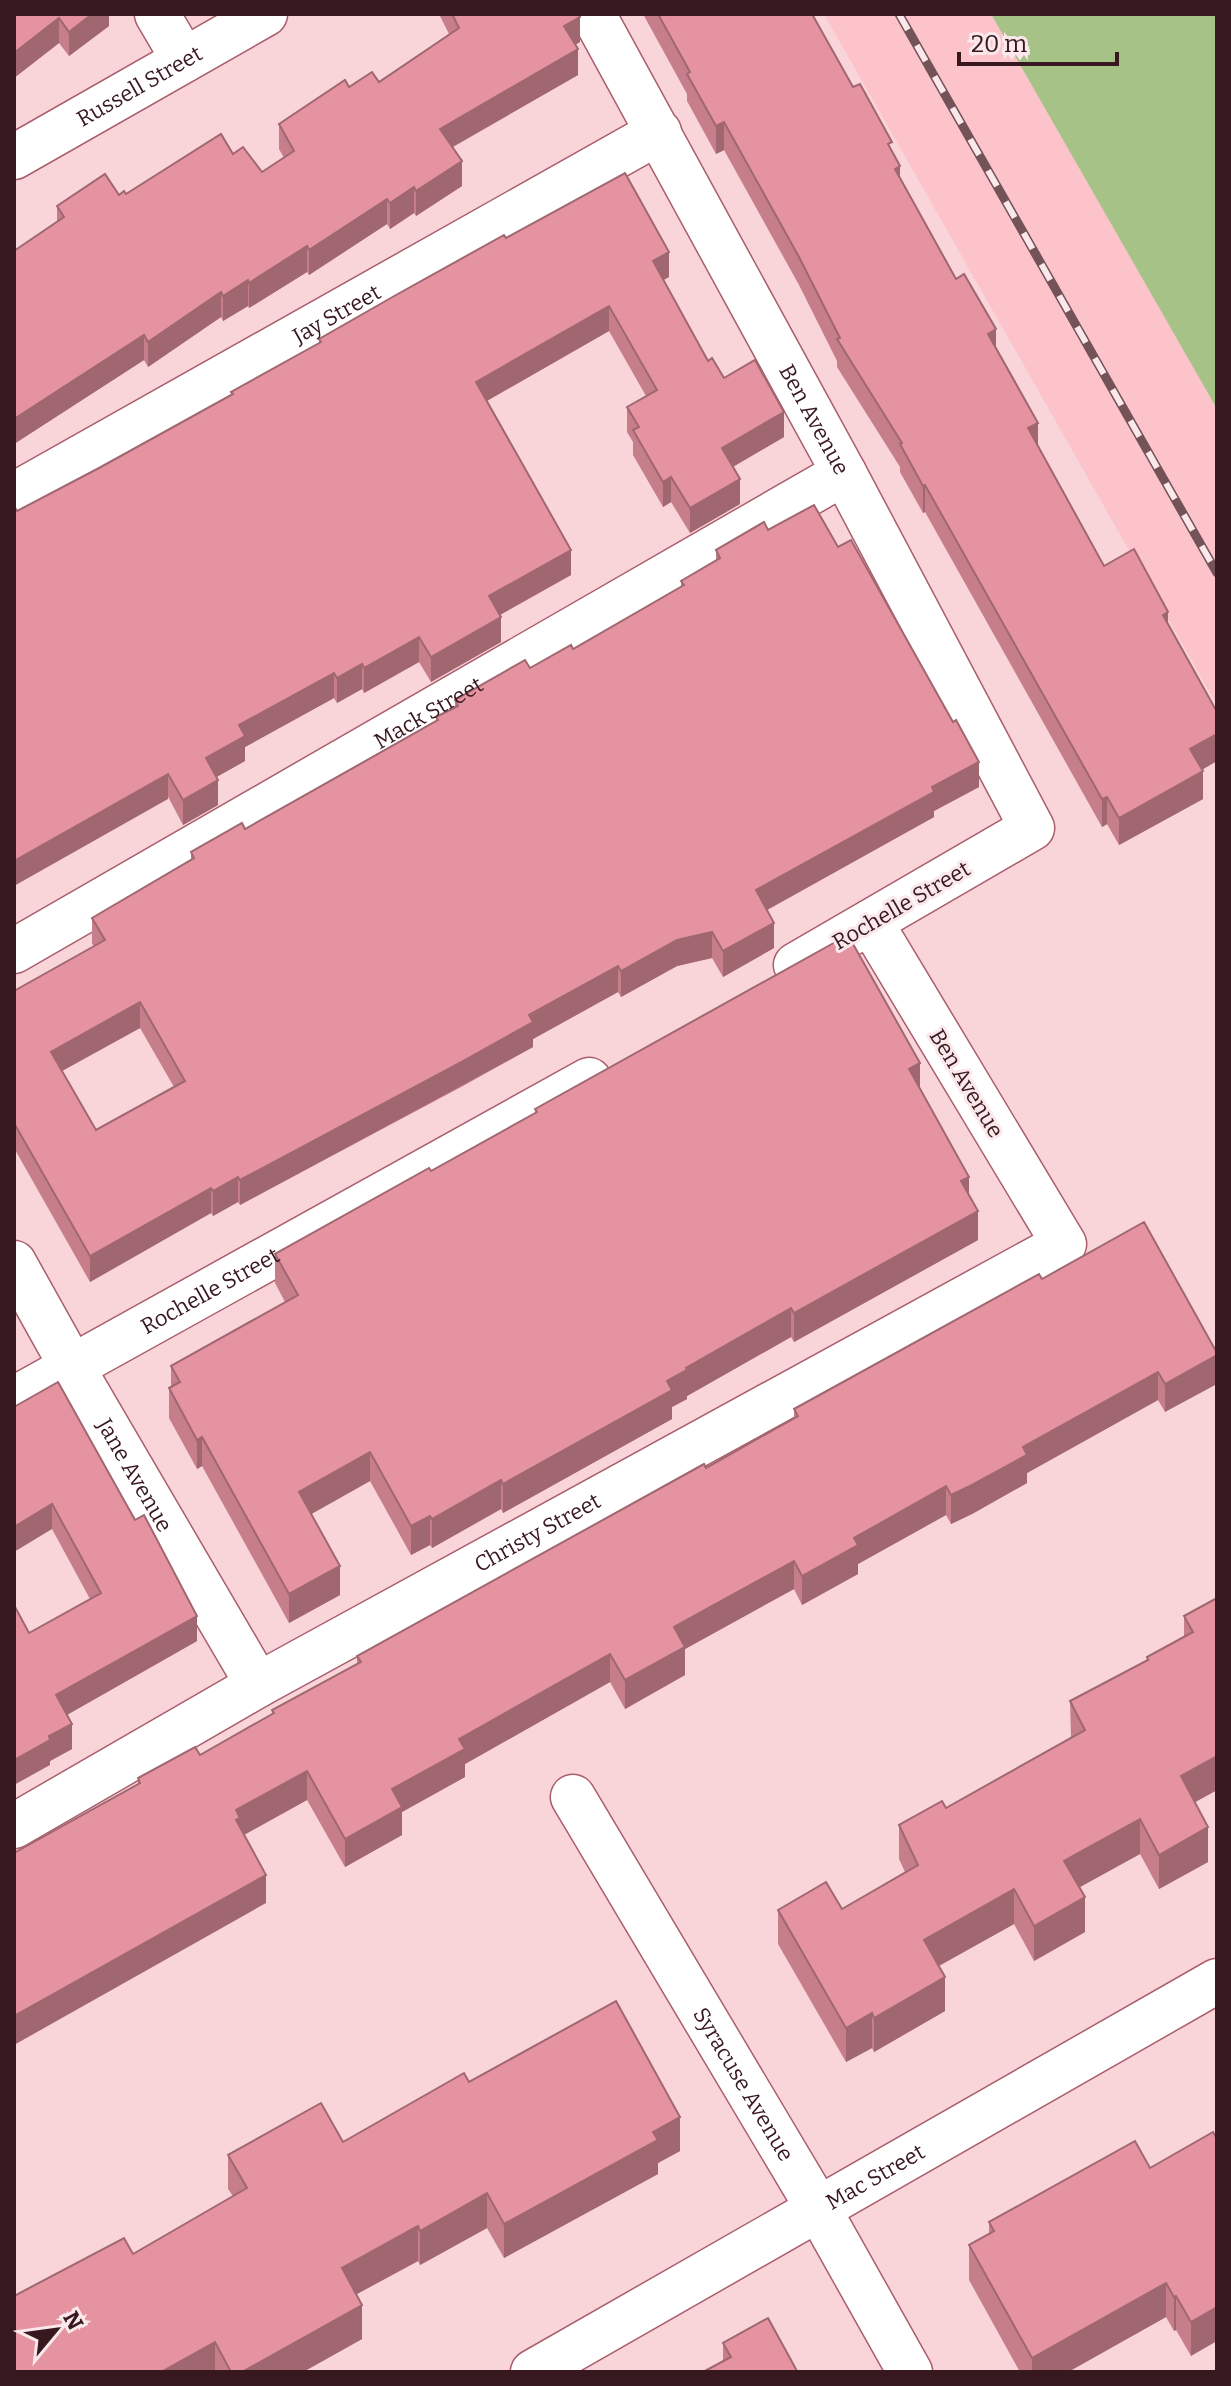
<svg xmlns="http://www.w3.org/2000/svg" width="1231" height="2386" viewBox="0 0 1231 2386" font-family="Bitter,serif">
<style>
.built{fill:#fcc3cb}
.green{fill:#a6c287}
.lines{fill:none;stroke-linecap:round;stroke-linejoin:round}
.minor-casing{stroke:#aa5e6c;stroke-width:47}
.minor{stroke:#fff;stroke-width:44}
.rail-casing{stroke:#735258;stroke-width:9}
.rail{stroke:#fae8ea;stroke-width:6;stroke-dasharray:18;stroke-linecap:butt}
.wall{fill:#c57e8a;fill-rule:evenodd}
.shaded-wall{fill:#a06771}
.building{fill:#e593a1;stroke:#a06771;stroke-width:2;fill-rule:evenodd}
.labels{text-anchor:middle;stroke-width:6;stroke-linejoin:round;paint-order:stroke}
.street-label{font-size:22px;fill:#38181f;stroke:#fae8ea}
</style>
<rect width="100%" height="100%" fill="#f9d5da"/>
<polygon class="built" points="824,14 991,14 1217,409 1217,705"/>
<polygon class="green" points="991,14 1217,14 1217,409"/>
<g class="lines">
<g class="minor-casing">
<g id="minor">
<polyline points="157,14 184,60"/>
<path id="s1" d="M593,14L844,473L1032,828L796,965"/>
<path id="s2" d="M14,157L265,14"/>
<path id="s3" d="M14,495L659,132"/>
<path id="s4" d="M14,951L844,473"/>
<path id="s5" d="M14,1263L72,1367L258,1685"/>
<path id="s6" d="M14,1399L589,1080"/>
<path id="s7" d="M573,1797L819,2210L910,2372"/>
<path id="s8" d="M14,1826L258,1685L1064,1244L871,923"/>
<path id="s9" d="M533,2372L1217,1981"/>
</g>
</g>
<use href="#minor" class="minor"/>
<g class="rail-casing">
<polyline id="rail" points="899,14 1217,573"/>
</g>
<use href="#rail" class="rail"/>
</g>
<g class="wall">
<polygon points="14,14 109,14 109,26 69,56 59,43 14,78"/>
<polygon points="439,14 578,14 580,42 575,45 578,75 453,147 462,186 416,216 414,213 390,229 387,224 309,275 307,272 249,308 248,306 223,321 221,317 148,367 144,360 14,444 14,251 57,222 57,206 126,194 233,154 262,172 284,158 279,149 279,124 349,87 379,82 449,34"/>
<polygon points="643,14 812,14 853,87 892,151 900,179 956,279 996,347 1038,446 1104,566 1168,624 1217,712 1217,761 1202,770 1203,799 1119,845 1107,824 1102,827 925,512 923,513 900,472 900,467 837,367 837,361 799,285 724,150 716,154 687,101 687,94"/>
<polygon points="506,238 669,277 663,280 708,361 724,378 784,437 733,467 740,504 690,533 671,502 663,507 633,455 633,442 627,432 627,407 646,396 609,331 487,401 571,575 500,615 501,642 431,682 419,662 364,693 362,689 337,703 334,698 245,747 245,761 216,777 218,805 183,825 17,511 99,468 231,395 231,392 319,343 319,339"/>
<path d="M768,530L838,547L979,787L934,811V817L767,910L774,948L723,977L712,958L677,966L621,997L618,992L533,1039V1047L463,1086L240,1205L238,1202L213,1216L211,1213L90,1282L14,1148V991L94,947L92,943V918L191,860V852L245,829L436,720V717L455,707V700L573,649L681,587V581L716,560V550ZM140,1028L174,1087L96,1130L62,1071Z"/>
<polygon points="920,1088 969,1195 978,1240 794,1342 791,1337 687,1396 687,1399 672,1407 672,1419 503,1513 501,1509 432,1548 430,1545 411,1555 370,1481 311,1514 340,1595 289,1623 202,1466 197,1469 169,1418 169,1388 171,1387 171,1366 285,1302 275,1283 275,1254 431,1171 535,1113 535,1109"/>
<polygon points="1042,1279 1217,1353 1165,1412 1158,1400 1027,1473 1027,1483 972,1514 951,1524 946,1515 858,1564 858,1574 802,1605 794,1589 685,1649 685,1675 625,1709 610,1682 465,1764 465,1777 402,1812 402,1835 345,1867 307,1800 244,1835 266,1903 138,1784 138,1778 200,1755 272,1715 272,1710 357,1664 357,1656 794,1419 794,1409"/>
<polygon points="14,1407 197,1641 67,1715 72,1749 50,1761 50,1765 29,1633 90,1599 52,1529"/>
<polygon points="1217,1598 1217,1790 1195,1802 1208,1862 1159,1889 1140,1854 1079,1887 1085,1932 1034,1961 1014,1924 939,1966 945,2011 874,2052 872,2048 846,2062 778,1944 778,1910 842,1909 905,1872 899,1859 899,1825 946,1808 1071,1737 1070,1701 1147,1660 1147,1657 1184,1636 1184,1616"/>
<polygon points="469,2082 680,2151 658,2163 658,2174 504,2258 487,2228 420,2265 418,2261 357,2294 362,2339 303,2372 14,2372 133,2254 233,2196 228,2189 228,2155 343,2142"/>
<polygon points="1213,2132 1191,2356 1176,2330 1174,2331 1166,2317 1068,2372 1020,2372 969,2280 969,2245 989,2234 989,2222 1150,2168"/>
<polygon points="723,2343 797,2372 723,2361"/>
</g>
<g class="shaded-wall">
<polygon points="92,14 109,14 109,26 69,56 69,32"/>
<polygon points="580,17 580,42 564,51 564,26"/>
<polygon points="59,18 59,43 14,78 14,53"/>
<polygon points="578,49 578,75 440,154 440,129"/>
<polygon points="724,122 724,150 716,154 716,126"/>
<polygon points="462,161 462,186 416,216 416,191"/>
<polygon points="900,166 900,194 895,169"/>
<polygon points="414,187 414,213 390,229 390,203"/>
<polygon points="387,199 387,224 309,275 309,250"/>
<polygon points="307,246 307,272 249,308 249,283"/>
<polygon points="669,252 669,277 653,286 653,261"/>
<polygon points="248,280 248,306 223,321 223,296"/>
<polygon points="221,292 221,317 148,367 148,342"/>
<polygon points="609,306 609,331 476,407 476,382"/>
<polygon points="996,329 996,357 988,334"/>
<polygon points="144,335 144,360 14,444 14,419"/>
<polygon points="784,412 784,437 722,473 722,448"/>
<polygon points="1038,423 1038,450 1028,428"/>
<polygon points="671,477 671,502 663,507 663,482"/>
<polygon points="740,479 740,504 690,533 690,508"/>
<polygon points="925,485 925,512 923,513 923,486"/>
<polygon points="571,550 571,575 489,621 489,596"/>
<polygon points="1168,612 1168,639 1163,615"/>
<polygon points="501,617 501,642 431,682 431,657"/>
<polygon points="419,637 419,662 364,693 364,668"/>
<polygon points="362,664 362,689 337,703 337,678"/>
<polygon points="334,673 334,698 245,747 245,761 206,783 206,758 239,725"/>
<polygon points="1217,734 1217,761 1190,776 1190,749"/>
<polygon points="979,762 979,787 934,811 934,817 756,916 756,890 932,787"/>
<polygon points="1203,771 1203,799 1119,845 1119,818"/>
<polygon points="168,774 168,799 14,886 14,861"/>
<polygon points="218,780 218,805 183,825 183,800"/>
<polygon points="1107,797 1107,824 1102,827 1102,799"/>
<polygon points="774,923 774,948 723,977 723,951"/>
<polygon points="712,932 712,958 677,966 621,997 621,971 677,940"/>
<polygon points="618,966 618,992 533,1039 533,1047 240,1205 240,1180"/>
<polygon points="140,1002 140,1028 51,1077 51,1052"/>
<polygon points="920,1063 920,1092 909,1069"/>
<polygon points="238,1177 238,1202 213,1216 213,1191"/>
<polygon points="969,1177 969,1206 961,1181"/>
<polygon points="211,1188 211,1213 90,1282 90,1256"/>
<polygon points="978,1211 978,1240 794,1342 794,1313"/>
<polygon points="791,1308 791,1337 687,1396 687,1399 672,1407 672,1419 503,1513 503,1484 686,1368"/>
<polygon points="1217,1355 1217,1384 1165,1412 1165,1384"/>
<polygon points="1158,1372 1158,1400 1027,1473 1027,1483 972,1514 951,1524 951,1495 1023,1447"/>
<polygon points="202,1437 202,1466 197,1469 197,1440"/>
<polygon points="370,1452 370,1481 299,1521 299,1492"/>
<polygon points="501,1480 501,1509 432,1548 432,1519"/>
<polygon points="946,1486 946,1515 858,1564 858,1574 802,1605 802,1576 854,1538"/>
<polygon points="52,1504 52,1529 14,1552 14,1527"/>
<polygon points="430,1516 430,1545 411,1555 411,1526"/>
<polygon points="794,1561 794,1589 685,1649 685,1675 625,1709 625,1680 674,1627"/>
<polygon points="340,1566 340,1595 289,1623 289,1594"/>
<polygon points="197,1616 197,1641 56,1721 56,1695"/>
<polygon points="610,1654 610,1682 465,1764 465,1777 402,1812 402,1835 345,1867 345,1839 392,1789 459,1739"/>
<polygon points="72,1724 72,1749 50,1761 50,1765 14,1785 14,1760 49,1736"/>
<polygon points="1217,1756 1217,1790 1181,1810 1181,1776"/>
<polygon points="307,1771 307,1800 240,1837 236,1849 236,1810"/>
<polygon points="1140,1819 1140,1854 1064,1896 1064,1861"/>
<polygon points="1208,1827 1208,1862 1159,1889 1159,1855"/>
<polygon points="266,1875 266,1903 14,2045 14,2016"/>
<polygon points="1014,1889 1014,1924 924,1974 924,1940"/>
<polygon points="1085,1897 1085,1932 1034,1961 1034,1926"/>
<polygon points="945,1977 945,2011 874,2052 874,2018"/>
<polygon points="872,2013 872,2048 846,2062 846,2028"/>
<polygon points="680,2117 680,2151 658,2163 658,2174 504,2258 504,2224 653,2132"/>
<polygon points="487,2193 487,2228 420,2265 420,2231"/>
<polygon points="418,2226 418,2261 342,2302 342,2268"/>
<polygon points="1166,2283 1166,2317 1068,2372 1032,2372 1032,2358"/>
<polygon points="1176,2296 1176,2330 1174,2331 1174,2297"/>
<polygon points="362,2305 362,2339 303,2372 242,2372"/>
<polygon points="1217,2307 1217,2341 1191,2356 1191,2322"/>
<polygon points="215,2342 215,2372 161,2372"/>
</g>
<g class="building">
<polygon points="14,14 92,14 69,32 59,18 14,53"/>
<polygon points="452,14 578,14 580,17 564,26 578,49 440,129 462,161 416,191 414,187 390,203 387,199 309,250 307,246 249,283 248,280 223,296 221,292 148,342 144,335 14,419 14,251 64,217 57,206 105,174 119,195 124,191 126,194 221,134 233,154 243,147 262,172 294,151 279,124 345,80 349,87 372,72 379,82 459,28"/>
<polygon points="658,14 812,14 853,87 860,84 892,142 888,144 900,166 895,169 956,279 964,274 996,329 988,334 1038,423 1028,428 1104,566 1134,549 1168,612 1163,615 1217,712 1217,734 1190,749 1203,771 1119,818 1107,797 1102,799 925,485 923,486 900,444 902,443 837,339 840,338 799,257 724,122 716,126 687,74 690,72"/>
<polygon points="625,173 669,252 653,261 708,361 712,358 724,378 755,360 784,412 722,448 740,479 690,508 671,477 663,482 633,430 639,427 627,407 657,390 609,306 476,382 571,550 489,596 501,617 431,657 419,637 364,668 362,664 337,678 334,673 239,725 245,736 206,758 218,780 183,800 168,774 14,861 14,506 17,511 99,468 233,394 231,392 321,342 319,339 396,295 504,235 506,238"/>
<path d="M814,505L838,547L851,540L953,722L956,720L979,762L932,787L934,792L756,890L774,923L723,951L712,932L677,940L621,971L618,966L529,1015L533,1022L463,1061L240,1180L238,1177L213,1191L211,1188L90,1256L14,1123V991L105,940L92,918L194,858L191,852L242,823L245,829L438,720L436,717L458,706L455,700L525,660L530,668L571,645L573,649L684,585L681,581L720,558L716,550L764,522L768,530ZM140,1002L185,1081L96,1130L51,1052Z"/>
<polygon points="848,935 920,1063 909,1069 969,1177 961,1181 978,1211 794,1313 791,1308 686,1368 687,1370 667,1381 672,1390 503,1484 501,1480 432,1519 430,1516 411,1526 370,1452 299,1492 340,1566 289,1594 202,1437 197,1440 169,1388 180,1382 171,1366 298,1295 275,1254 429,1168 431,1171 537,1112 535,1109"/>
<polygon points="1144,1222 1217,1353 1217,1355 1165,1384 1158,1372 1023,1447 1027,1455 972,1485 951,1495 946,1486 854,1538 858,1545 802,1576 794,1561 674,1627 685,1647 625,1680 610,1654 459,1739 465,1749 392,1789 402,1807 345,1839 307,1771 236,1810 240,1818 236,1820 266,1875 14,2016 14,1853 140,1783 138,1778 195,1747 200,1755 274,1713 272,1710 361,1662 357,1656 704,1464 706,1468 798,1416 794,1409 1039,1274 1042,1279"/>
<polygon points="58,1382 135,1520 144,1515 197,1616 56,1695 72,1724 49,1736 50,1740 14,1760 14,1605 29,1633 101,1593 52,1504 14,1527 14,1407"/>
<polygon points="1217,1598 1217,1756 1181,1776 1208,1827 1159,1855 1140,1819 1064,1861 1085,1897 1034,1926 1014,1889 924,1940 945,1977 874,2018 872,2013 846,2028 778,1910 826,1882 842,1909 918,1865 899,1825 942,1801 946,1808 1085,1730 1070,1701 1148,1660 1147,1657 1193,1632 1184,1616"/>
<polygon points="616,2001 680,2117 653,2132 658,2140 504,2224 487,2193 420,2231 418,2226 342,2268 362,2305 242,2372 231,2372 215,2342 161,2372 14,2372 14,2296 124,2238 133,2254 247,2188 228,2155 321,2103 343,2142 464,2073 469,2082"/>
<polygon points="1213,2132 1217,2139 1217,2307 1191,2322 1176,2296 1174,2297 1166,2283 1032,2358 969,2245 994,2231 989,2222 1135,2141 1150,2168"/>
<polygon points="768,2318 797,2371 703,2372 731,2357 723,2343"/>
</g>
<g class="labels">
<g class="street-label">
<text dy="8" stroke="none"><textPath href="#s2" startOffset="144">Russell Street</textPath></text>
<text dy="8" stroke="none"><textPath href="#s3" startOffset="370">Jay Street</textPath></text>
<text dy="8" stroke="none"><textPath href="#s1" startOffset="462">Ben Avenue</textPath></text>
<text dy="8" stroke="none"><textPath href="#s4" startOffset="478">Mack Street</textPath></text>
<text transform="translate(901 905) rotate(-30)" y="8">Rochelle Street</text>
<text transform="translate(967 1083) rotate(59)" y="8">Ben Avenue</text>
<text dy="8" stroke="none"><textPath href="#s6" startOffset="224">Rochelle Street</textPath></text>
<text dy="8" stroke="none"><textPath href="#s5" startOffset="244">Jane Avenue</textPath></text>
<text dy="8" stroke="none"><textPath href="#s8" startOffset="600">Christy Street</textPath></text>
<text dy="8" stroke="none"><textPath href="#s7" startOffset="334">Syracuse Avenue</textPath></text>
<text dy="8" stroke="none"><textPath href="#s9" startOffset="394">Mac Street</textPath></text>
</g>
</g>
<rect width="1231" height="2386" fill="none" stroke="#38181f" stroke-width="32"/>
<g transform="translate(56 2330) rotate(61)" stroke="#fae8ea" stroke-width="6" paint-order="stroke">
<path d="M0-6L14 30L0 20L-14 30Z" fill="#38181f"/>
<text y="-12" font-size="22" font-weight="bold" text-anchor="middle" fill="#38181f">N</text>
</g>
<path d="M959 52v12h158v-12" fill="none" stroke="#38181f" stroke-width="4"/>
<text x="971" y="52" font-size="24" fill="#38181f" stroke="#fae8ea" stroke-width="6" paint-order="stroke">20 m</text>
</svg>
